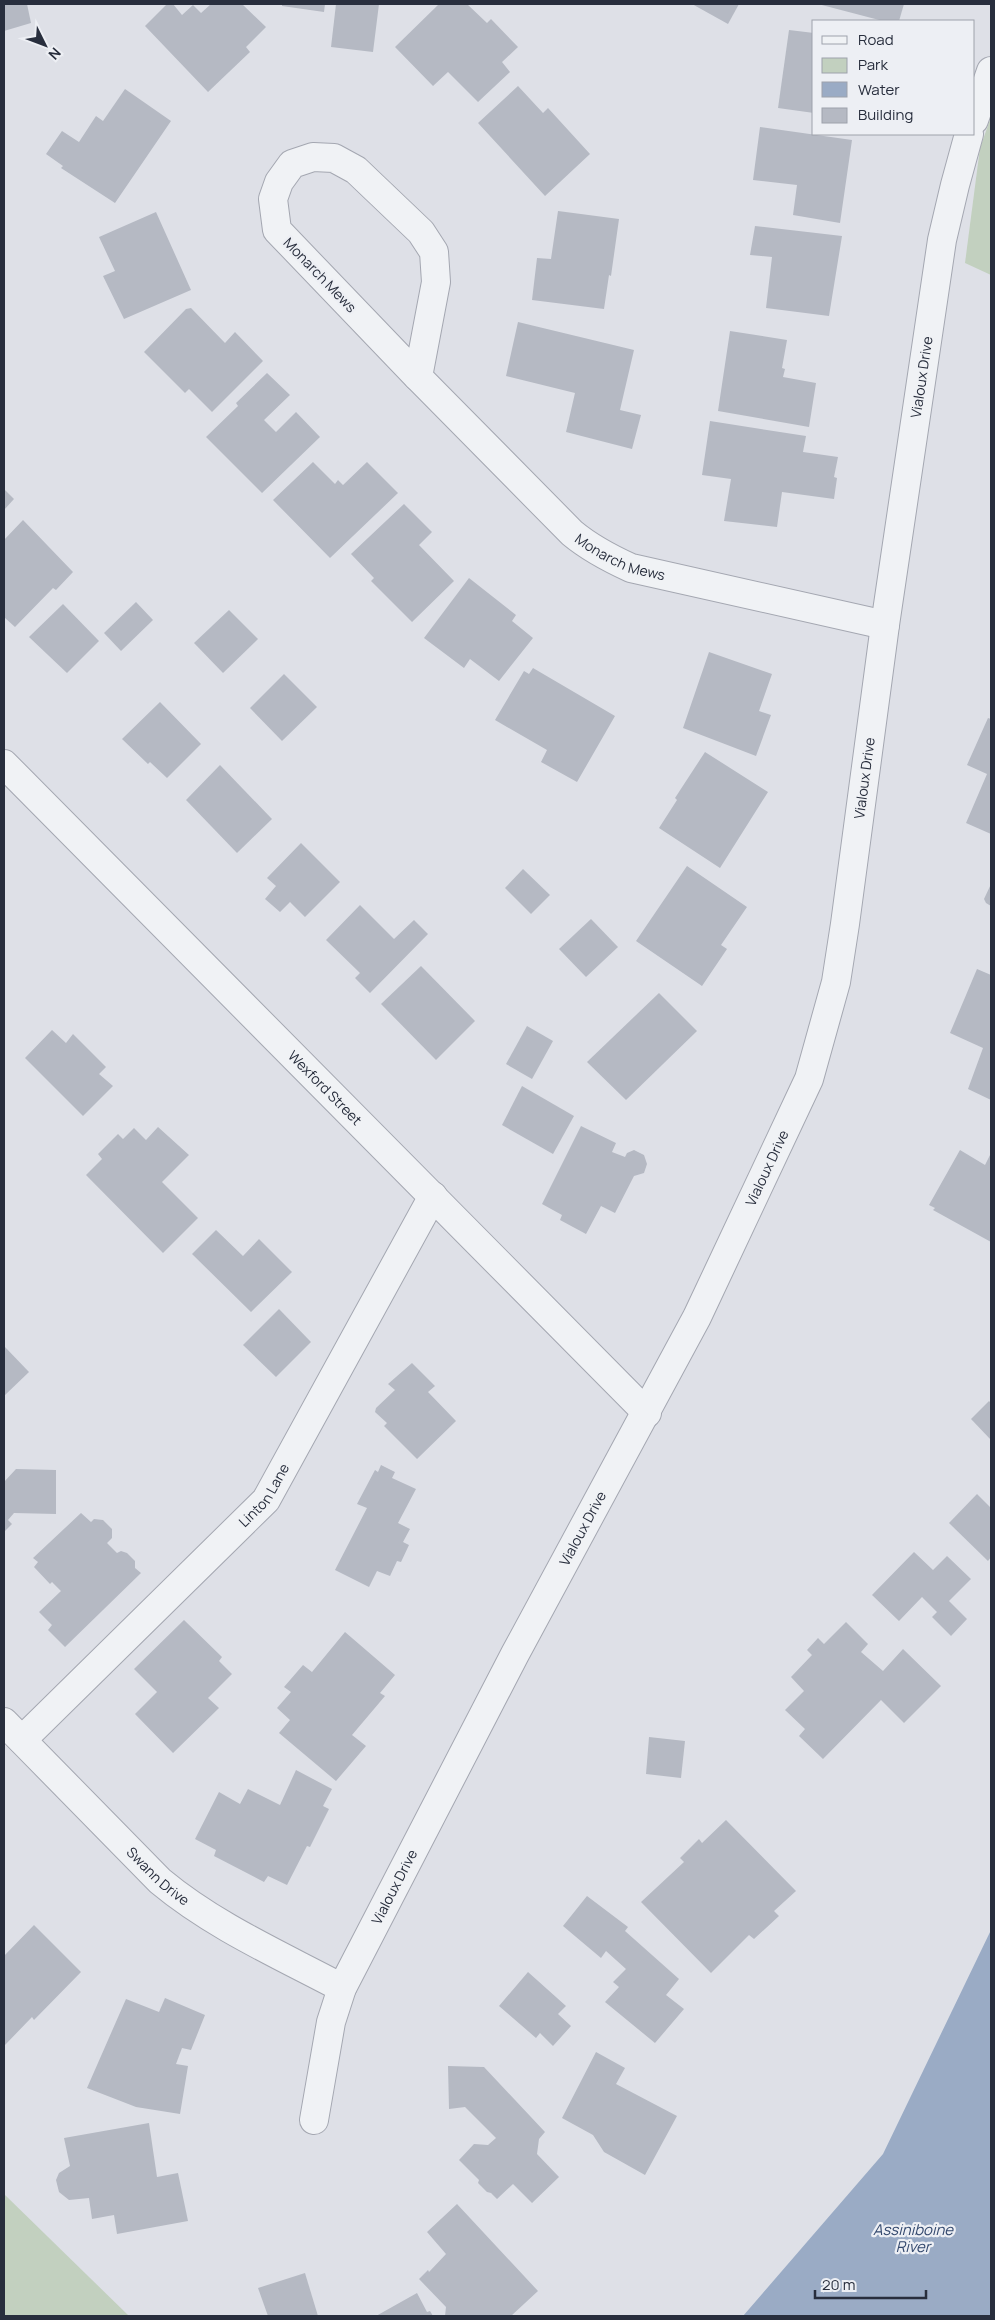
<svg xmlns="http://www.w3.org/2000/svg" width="995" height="2320" viewBox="0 0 995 2320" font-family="Manrope,sans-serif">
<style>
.green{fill:#c2d0bf}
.water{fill:#9aabc5}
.building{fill:#b5b9c3}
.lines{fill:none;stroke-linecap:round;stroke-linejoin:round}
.minor-casing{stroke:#a4a7b1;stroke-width:30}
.minor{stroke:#f0f2f5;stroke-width:28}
.labels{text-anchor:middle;stroke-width:4.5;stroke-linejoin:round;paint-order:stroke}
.street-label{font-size:14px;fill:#282e3d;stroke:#edeff4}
.water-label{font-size:15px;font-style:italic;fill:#34496e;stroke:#edeff4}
</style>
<rect width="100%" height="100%" fill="#dee0e7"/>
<g class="green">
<polygon points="991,117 991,275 965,263 980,148"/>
<polygon points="4,2194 129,2316 4,2316"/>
</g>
<polygon class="water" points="991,1930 991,2316 743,2316 883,2154"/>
<g class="building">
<polygon points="4,4 27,4 31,23 4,31"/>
<polygon points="167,4 173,4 182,15 193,5 201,13 211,4 242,4 266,27 246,47 250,52 208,92 145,26"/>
<polygon points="282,4 325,4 324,12 282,6"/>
<polygon points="336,4 379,4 373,52 331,47"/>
<polygon points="439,4 467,4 487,23 491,19 518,47 502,62 510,72 478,102 448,72 433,86 395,47"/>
<polygon points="692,4 739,4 728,24"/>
<polygon points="818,4 904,4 899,21 883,21"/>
<polygon points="789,30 814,33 814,113 778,108"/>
<polygon points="518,86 543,113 548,108 590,154 545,196 478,123"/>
<polygon points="125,89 171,121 115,203 61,168 63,166 46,154 62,131 79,142 96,116 103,121"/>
<polygon points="760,127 852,140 840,223 793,215 797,185 753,180"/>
<polygon points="558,211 619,219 611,276 609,275 604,309 532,300 537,258 551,259"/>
<polygon points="156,212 191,290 124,319 103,276 115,271 99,237"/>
<polygon points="755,226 842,236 829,316 766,308 772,257 750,255"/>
<polygon points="191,308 225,343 235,332 263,361 212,412 189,389 185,393 144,352 186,309"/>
<polygon points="518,322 634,350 620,410 641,415 632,449 566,432 575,393 506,376"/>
<polygon points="730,331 787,340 782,368 785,369 783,377 816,383 809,427 718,411"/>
<polygon points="267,373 290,395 264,420 276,432 296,412 320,437 262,493 206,437 238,406 236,403"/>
<polygon points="710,421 806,436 803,452 838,457 834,477 837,478 834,499 782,492 777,527 724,521 731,479 702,475"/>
<polygon points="313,462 335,484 338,480 343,485 367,462 398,493 330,558 273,500"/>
<polygon points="4,489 14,499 4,510"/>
<polygon points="404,504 432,532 419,545 454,581 412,622 371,581 374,578 351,554"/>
<polygon points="23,520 73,572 56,590 53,588 15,627 4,617 4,540"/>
<polygon points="469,578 516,615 512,621 533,638 499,681 470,659 464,668 424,638"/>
<polygon points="136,602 153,620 121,651 104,633"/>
<polygon points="63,604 99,641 67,673 29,637"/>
<polygon points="229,610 258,639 223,673 194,643"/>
<polygon points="709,652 772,674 759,711 771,715 756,756 683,728"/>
<polygon points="533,668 615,716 577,782 541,762 547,750 495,720 524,671 529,674"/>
<polygon points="284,674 317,707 282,741 250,708"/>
<polygon points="160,702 201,744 167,778 150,762 148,764 122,739"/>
<polygon points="988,718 991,719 991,834 966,823 987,774 967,765"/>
<polygon points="705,752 768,792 720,868 659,828 677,800 675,798"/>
<polygon points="220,765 272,819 237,853 186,800"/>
<polygon points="301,843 340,882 305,917 290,902 280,912 265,899 276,886 267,878"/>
<polygon points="687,866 747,907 721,945 727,949 702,986 636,941"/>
<polygon points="523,869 550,895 531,914 505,888"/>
<polygon points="991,884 991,906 986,903 984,899"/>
<polygon points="360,905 394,939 414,920 428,934 370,993 355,978 360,973 326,940"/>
<polygon points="591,919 618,947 586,977 559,949"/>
<polygon points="421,966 475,1021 436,1060 381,1004"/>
<polygon points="977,969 991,975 991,1100 968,1089 983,1048 950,1033"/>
<polygon points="659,993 697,1031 626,1100 587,1062"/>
<polygon points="527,1026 553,1041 532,1079 506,1064"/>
<polygon points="52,1030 66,1043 73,1034 106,1067 99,1074 113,1086 83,1116 25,1058"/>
<polygon points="522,1086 574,1116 553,1154 502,1125"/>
<polygon points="581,1126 616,1143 612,1152 625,1157 627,1153 634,1150 644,1155 647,1164 644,1173 634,1176 615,1213 601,1206 586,1234 560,1220 562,1215 542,1204"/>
<polygon points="158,1127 189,1155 162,1182 198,1218 163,1253 86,1175 102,1159 98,1154 118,1134 123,1139 134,1128 146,1140"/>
<polygon points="960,1150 985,1165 991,1153 991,1242 933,1210 935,1208 929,1205"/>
<polygon points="216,1230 243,1256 259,1239 292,1272 251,1312 192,1254"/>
<polygon points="279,1309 311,1342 276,1377 243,1345"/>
<polygon points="4,1346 29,1372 4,1396"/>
<polygon points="412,1363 435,1386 428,1392 456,1421 417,1459 384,1426 387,1423 375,1412 376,1408 395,1390 388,1384"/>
<polygon points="989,1401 991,1403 991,1440 971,1419"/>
<polygon points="381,1465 395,1472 392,1478 416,1489 398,1523 410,1529 403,1542 409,1545 401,1562 397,1561 390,1576 377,1571 369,1587 335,1570 367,1508 357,1504 375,1470 378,1472"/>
<polygon points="16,1469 56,1470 56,1514 14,1513 8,1520 12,1524 4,1532 4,1482"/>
<polygon points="977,1494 991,1508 991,1557 988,1561 949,1523"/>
<polygon points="81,1513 91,1522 94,1519 103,1520 112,1529 112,1538 107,1543 117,1553 121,1551 127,1553 135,1561 135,1568 141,1573 65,1647 48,1630 52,1625 39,1612 61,1591 52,1582 50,1584 34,1567 38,1562 33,1558"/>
<polygon points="914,1552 933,1570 947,1556 971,1579 949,1601 967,1619 951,1636 932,1617 937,1612 922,1597 899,1621 872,1595"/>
<polygon points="184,1620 222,1657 219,1661 232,1674 208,1698 219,1708 173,1753 135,1714 157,1692 134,1669"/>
<polygon points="846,1622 868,1644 861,1652 883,1671 903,1649 941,1686 904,1723 881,1700 823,1759 799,1736 805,1729 785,1710 804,1691 791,1677 812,1655 807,1650 818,1638 824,1644"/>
<polygon points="345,1632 395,1675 380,1693 385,1696 352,1735 366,1746 336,1781 279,1733 290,1720 277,1708 291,1692 284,1687 303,1665 312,1672"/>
<polygon points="649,1737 685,1741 681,1778 646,1774"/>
<polygon points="296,1770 332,1789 323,1806 329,1809 310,1847 307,1846 287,1885 268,1876 264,1882 214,1856 216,1850 195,1839 219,1792 240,1804 248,1789 280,1805"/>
<polygon points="726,1820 796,1891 774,1911 779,1916 754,1939 749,1935 711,1973 641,1902 684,1862 680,1858 699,1839 702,1843"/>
<polygon points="587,1896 628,1927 625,1931 679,1979 666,1995 684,2009 655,2043 605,2002 619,1987 613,1982 626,1969 606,1951 601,1958 563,1926"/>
<polygon points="34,1925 81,1972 34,2020 32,2017 5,2045 4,2044 4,1956"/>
<polygon points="528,1972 566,2006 558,2014 571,2026 553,2046 540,2033 536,2038 499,2006"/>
<polygon points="165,1998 205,2015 191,2050 182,2048 176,2064 188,2066 180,2114 136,2107 87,2088 126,1999 159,2012"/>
<polygon points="596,2052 625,2068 616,2084 677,2116 645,2175 604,2152 593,2135 562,2118"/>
<polygon points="448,2066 484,2067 545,2132 539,2139 537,2154 559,2177 532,2203 513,2184 497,2199 491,2193 487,2192 478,2183 479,2180 459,2160 474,2144 488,2145 496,2138 465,2107 449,2109"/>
<polygon points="149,2123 157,2177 178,2173 188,2221 117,2234 114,2215 92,2219 89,2198 69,2200 59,2192 56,2180 59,2173 70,2166 64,2138"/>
<polygon points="457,2204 538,2291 511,2316 445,2316 446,2307 419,2279 428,2270 429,2272 446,2254 427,2232"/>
<polygon points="305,2273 318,2316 268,2316 258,2288"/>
<polygon points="417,2293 427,2312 430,2311 433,2316 376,2316"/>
</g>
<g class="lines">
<g class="minor-casing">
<g id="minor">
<polyline points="974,120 991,71"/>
<polygon points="313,157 334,158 356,170 421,232 434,252 436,282 418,377 277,230 273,199 279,182 292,164"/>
<path id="s1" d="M418,377L572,533C590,548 609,558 631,568L885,625"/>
<path id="s2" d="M4,764L647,1413"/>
<path id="s3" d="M4,1722L160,1881C214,1926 280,1955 342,1988"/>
<path id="s4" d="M22,1740L266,1500L433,1196"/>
<path id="s5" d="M314,2120L331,2022L342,1988L515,1654L697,1317L809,1079L836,982L845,924L885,625L942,240L955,185L969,134"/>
</g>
</g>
<use href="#minor" class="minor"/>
</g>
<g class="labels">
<g class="street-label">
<text transform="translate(320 275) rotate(46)" y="5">Monarch Mews</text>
<text dy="5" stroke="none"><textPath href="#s5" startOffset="1869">Vialoux Drive</textPath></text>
<text dy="5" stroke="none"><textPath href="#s1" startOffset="274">Monarch Mews</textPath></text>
<text dy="5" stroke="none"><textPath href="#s5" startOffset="1464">Vialoux Drive</textPath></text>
<text dy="5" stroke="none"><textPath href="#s2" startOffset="456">Wexford Street</textPath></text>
<text dy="5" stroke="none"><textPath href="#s5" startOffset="1059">Vialoux Drive</textPath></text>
<text dy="5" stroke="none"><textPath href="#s4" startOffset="345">Linton Lane</textPath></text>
<text dy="5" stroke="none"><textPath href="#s5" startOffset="654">Vialoux Drive</textPath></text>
<text dy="5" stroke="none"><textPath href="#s3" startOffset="218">Swann Drive</textPath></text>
<text dy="5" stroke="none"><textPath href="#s5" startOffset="249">Vialoux Drive</textPath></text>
</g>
<g class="water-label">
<text x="913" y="2235">Assiniboine<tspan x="913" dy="17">River</tspan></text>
</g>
</g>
<rect width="995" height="2320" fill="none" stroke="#282e3d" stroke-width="10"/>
<rect x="812" y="20" width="162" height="115" fill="#edeff4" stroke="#9ea2ab"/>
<rect x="822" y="36" width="25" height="8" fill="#f0f2f5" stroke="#9ea2ab"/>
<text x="858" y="45" font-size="15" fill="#282e3d">Road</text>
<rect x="822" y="58" width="25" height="15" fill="#c2d0bf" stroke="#9ea2ab"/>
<text x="858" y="70" font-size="15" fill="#282e3d">Park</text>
<rect x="822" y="82" width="25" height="15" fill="#9aabc5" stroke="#9ea2ab"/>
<text x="858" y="95" font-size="15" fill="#282e3d">Water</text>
<rect x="822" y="108" width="25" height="15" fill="#b5b9c3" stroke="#9ea2ab"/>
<text x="858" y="120" font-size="15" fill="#282e3d">Building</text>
<g transform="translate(45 45) rotate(132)" stroke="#edeff4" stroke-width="4" paint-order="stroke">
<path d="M0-4L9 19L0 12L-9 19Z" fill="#282e3d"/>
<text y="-8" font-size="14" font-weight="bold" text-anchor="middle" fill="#282e3d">N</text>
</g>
<path d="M815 2290v8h111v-8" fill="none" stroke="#282e3d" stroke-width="2.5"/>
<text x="822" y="2290" font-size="15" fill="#282e3d" stroke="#edeff4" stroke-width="4" paint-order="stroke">20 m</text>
</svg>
